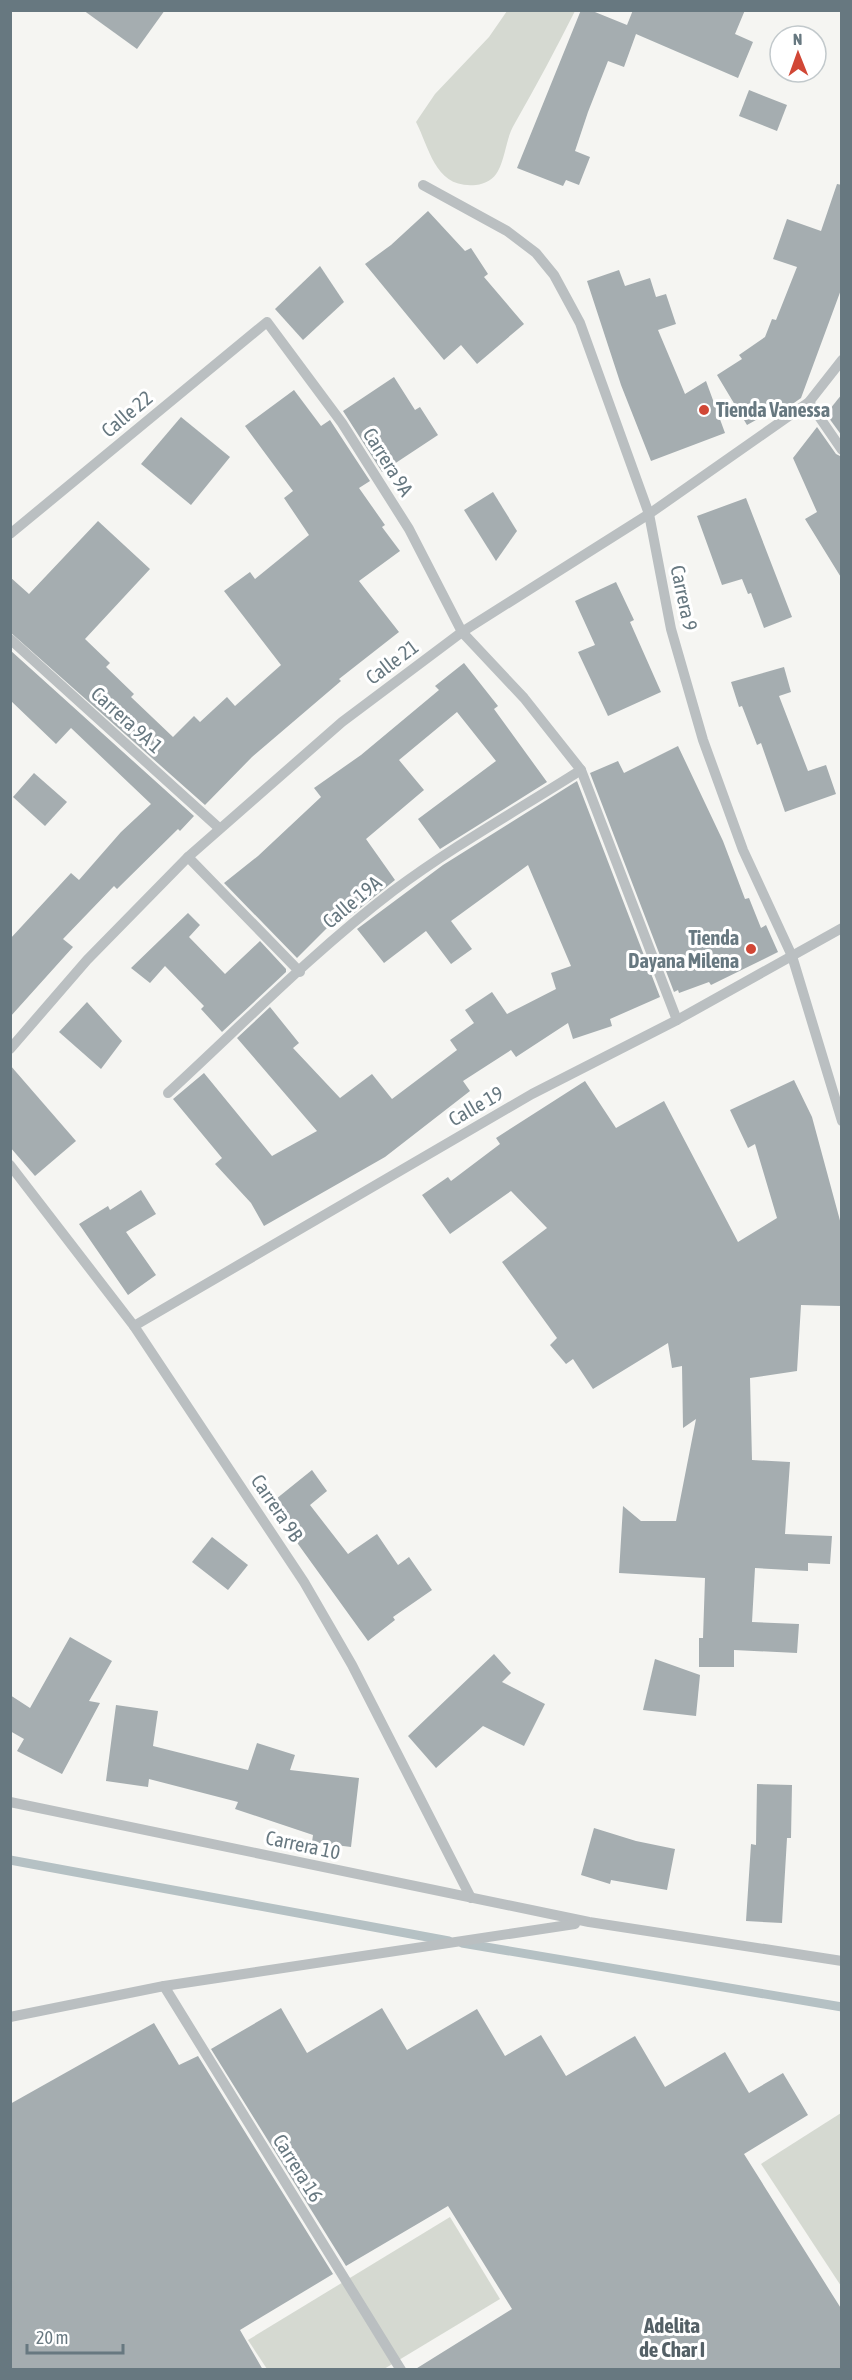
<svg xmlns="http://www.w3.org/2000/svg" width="852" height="2380" viewBox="0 0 852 2380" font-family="'Asap Condensed',sans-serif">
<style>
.green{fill:#d5d9d1}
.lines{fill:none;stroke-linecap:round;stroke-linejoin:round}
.stream{stroke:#b5c1c4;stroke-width:9}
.building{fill:#a5adb0}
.minor{stroke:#babfc1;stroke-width:10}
.poi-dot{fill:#d14736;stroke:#fff;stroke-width:2}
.labels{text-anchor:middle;stroke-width:6;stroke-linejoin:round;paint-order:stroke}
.poi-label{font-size:20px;font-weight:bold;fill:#677880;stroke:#fff;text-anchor:start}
.street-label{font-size:20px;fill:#677880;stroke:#fff}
.neighbourhood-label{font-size:21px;font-weight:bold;fill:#546066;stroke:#fff}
</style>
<rect width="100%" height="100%" fill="#f5f5f2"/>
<g class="green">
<path d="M507,11H575C556,49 536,86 515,123C506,137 506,156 498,171C494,179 485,184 476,185C435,189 430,149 416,122L435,94L489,37Z"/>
<polygon points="841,2113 841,2286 761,2164"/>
<polygon points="450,2217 500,2299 384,2369 267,2369 248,2340"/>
</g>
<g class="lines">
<g class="stream">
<polyline points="10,1860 449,1941"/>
<polyline points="462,1943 842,2007"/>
</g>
</g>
<g class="building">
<polygon points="83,10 165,10 137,49"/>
<polygon points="581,10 590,10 627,25 633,10 745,10 735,34 753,42 738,78 636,34 624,67 608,61 588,112 575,151 590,157 579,185 566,180 563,186 517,168"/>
<polygon points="749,90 787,105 777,131 739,116"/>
<polygon points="837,184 842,185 842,287 801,398 774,417 772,411 747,425 717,375 742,359 739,355 765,337 772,319 776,320 797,267 773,259 787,219 821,231"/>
<polygon points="428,211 465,251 471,248 488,274 484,277 524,324 477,364 461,345 444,360 365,264 391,245"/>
<polygon points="320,266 344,302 303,340 275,309"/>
<polygon points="619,270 625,286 650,278 656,297 666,294 676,324 658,330 685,394 706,381 725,433 651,461 621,385 587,281"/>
<polygon points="394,377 415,410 420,407 438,435 382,472 343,411"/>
<polygon points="294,390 321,426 330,420 370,481 359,488 385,525 382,527 400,551 359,581 399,632 339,679 341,681 252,757 205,805 10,632 10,577 29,594 98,521 150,569 85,639 110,663 106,667 134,694 131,697 173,737 194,716 200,722 227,697 235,706 281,665 224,591 250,572 255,579 309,535 284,498 293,491 245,426"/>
<polygon points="842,394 842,436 826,414"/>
<polygon points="181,417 230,457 191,505 141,464"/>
<polygon points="817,427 836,454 842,457 842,579 805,519 817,512 793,458"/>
<polygon points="493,492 517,531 496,561 464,510"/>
<polygon points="746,498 792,617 764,628 751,593 748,594 742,579 722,585 697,516"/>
<polygon points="616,582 634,620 630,622 661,692 608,716 578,652 595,645 575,601"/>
<polygon points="10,650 194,816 180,831 178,829 117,889 114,886 63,939 73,947 10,1017 10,939 71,873 79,880 121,832 151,804 71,728 56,744 10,700"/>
<polygon points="464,663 498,706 494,709 547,782 440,849 418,819 496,761 457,712 399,760 424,790 366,839 395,880 348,918 346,915 335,926 332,923 297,958 224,883 258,856 321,797 314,788 361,755 439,690 435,686"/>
<polygon points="784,667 791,692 779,696 808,771 826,765 836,794 785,812 761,743 757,745 742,706 739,707 731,682"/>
<polygon points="678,746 723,841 745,899 749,898 761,928 766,925 778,952 711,985 709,982 679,993 678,990 674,992 590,773 618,761 624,773"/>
<polygon points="34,773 67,802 45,826 13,797"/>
<polygon points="577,781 660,997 610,1019 612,1026 573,1039 568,1023 516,1057 511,1050 463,1081 470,1091 385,1157 264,1226 251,1203 215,1164 222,1158 173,1099 204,1073 272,1156 317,1131 237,1038 270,1007 299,1043 293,1048 340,1098 372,1074 392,1099 457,1050 450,1040 474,1023 465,1010 492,992 507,1014 556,989 551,973 571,966 528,865 451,921 472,949 451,964 426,931 384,963 357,929 443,865"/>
<polygon points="188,913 200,925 189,937 225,974 260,941 286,969 286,972 222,1032 201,1009 204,1006 165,966 150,983 131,968"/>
<polygon points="87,1002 122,1041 101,1069 59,1032"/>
<polygon points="10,1065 76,1141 35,1176 10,1147"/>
<polygon points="794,1080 812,1117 842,1228 842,1306 801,1305 797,1371 750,1378 752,1460 790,1462 785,1534 832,1536 830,1564 808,1563 808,1571 755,1568 752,1622 799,1624 797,1653 734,1650 734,1667 699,1667 699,1638 703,1638 705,1578 619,1573 623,1506 641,1521 676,1521 696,1419 683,1428 682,1366 672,1368 668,1343 593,1389 573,1359 566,1364 550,1345 557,1338 502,1262 547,1228 511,1191 450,1234 422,1195 448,1177 451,1181 500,1144 496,1138 585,1081 616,1128 664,1101 738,1242 777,1218 755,1144 748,1148 730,1110"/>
<polygon points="141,1190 156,1214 126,1232 156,1275 128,1295 79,1224 108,1206 110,1210"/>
<polygon points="312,1470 327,1491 310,1505 348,1554 377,1534 398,1565 409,1557 432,1590 393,1617 395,1620 368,1641 298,1544 276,1499"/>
<polygon points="212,1537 248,1565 228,1590 192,1562"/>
<polygon points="70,1637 112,1661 89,1701 100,1703 62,1774 17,1751 24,1739 10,1731 10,1695 30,1708"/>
<polygon points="494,1654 511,1673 502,1682 545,1704 524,1746 483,1726 436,1768 408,1736"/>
<polygon points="655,1659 700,1675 696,1716 643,1710"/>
<polygon points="116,1705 158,1711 153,1746 248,1770 257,1743 295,1755 290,1770 359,1778 351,1847 312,1842 313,1835 235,1809 238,1802 149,1779 148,1787 106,1781"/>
<polygon points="757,1784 792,1785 791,1838 787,1838 782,1923 746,1921 751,1844 756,1845"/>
<polygon points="594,1828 636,1841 675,1849 667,1890 611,1880 610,1884 581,1875"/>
<polygon points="281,2008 307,2053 382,2008 407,2050 477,2009 505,2056 541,2035 566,2076 635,2036 665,2087 725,2052 749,2093 783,2073 808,2115 744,2154 842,2310 842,2370 414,2370 512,2309 448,2206 346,2266 211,2049"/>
<polygon points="154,2023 179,2065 198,2056 333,2274 240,2330 263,2370 10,2370 10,2104"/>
</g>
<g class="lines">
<g class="minor">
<polyline points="423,185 507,231 536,253 554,275 580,323 649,514 671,629 703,740 743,850 792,956 842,1121"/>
<polyline points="809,402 842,450"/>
<polyline points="10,534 267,322 342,423 409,529 462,632 524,698 581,770 677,1020"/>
<polyline points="10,639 219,828"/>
<polyline points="188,857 300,972"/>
<polyline points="10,1049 87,960 188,857 342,722 462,632 649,514 809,402 842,360"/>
<path d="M168,1093C242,1025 313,952 393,891C453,846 518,810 581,770"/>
<polyline points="10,1165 134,1326 304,1582 352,1665 471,1898"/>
<polyline points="134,1326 532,1094 677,1020 842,928"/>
<polyline points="10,1802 589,1922 842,1961"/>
<polyline points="164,1986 401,2370"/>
<polyline points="10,2017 164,1986 575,1924"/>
</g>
</g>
<g class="poi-dot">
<circle cx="704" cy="410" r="6"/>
<circle cx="751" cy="949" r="6"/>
</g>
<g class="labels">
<g class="poi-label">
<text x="716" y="417">Tienda Vanessa</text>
<text x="739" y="945" text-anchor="end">Tienda<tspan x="739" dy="23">Dayana Milena</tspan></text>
</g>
<g class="street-label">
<text transform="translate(127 414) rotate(-40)" y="7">Calle 22</text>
<text transform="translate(388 462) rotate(58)" y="7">Carrera 9A</text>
<text transform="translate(684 598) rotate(78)" y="7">Carrera 9</text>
<text transform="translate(392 662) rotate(-37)" y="7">Calle 21</text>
<text transform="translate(127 720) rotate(42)" y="7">Carrera 9A 1</text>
<text transform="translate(352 902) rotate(-40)" y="7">Calle 19A</text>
<text transform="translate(476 1106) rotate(-30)" y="7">Calle 19</text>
<text transform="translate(277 1508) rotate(56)" y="7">Carrera 9B</text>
<text transform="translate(303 1845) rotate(12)" y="7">Carrera 10</text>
<text transform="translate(298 2168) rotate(58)" y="7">Carrera 16</text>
</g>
<g class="neighbourhood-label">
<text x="672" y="2333">Adelita<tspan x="672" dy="24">de Char I</tspan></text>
</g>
</g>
<rect width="852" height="2380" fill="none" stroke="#677880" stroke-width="24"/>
<g transform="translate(798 54) rotate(359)"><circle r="28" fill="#ffffff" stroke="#c2c9cc" stroke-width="1.5"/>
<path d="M0-4.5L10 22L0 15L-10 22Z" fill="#d14736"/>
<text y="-9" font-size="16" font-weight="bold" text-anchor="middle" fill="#677880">N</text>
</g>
<path d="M27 2344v9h96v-9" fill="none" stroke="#677880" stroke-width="3"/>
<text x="36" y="2344" font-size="18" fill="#677880" stroke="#ffffff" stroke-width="4.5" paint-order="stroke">20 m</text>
</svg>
